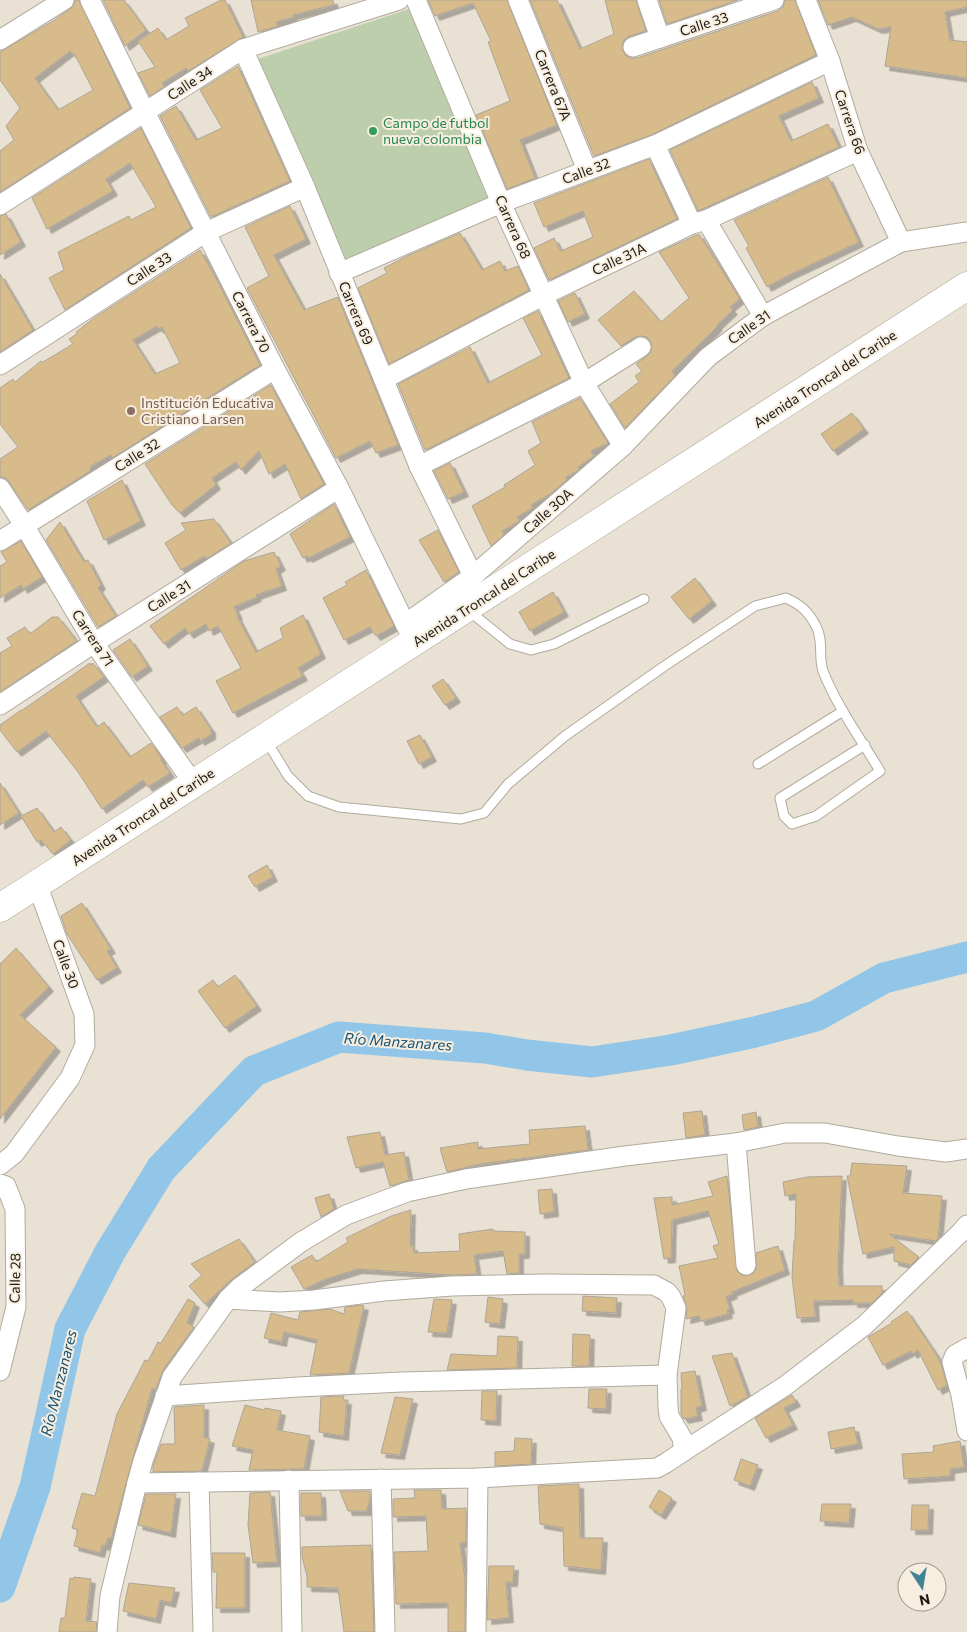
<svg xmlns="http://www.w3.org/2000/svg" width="967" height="1632" viewBox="0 0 967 1632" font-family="Commissioner,sans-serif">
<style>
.green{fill:#bdceac}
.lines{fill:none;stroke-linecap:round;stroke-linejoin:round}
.river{stroke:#92c6e8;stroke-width:31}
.building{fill:#d8bb8a;stroke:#ada597;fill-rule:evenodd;filter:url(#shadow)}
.service-casing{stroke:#b2aa9d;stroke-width:11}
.minor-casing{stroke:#b2aa9d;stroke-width:21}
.trunk-casing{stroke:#b2aa9d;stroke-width:29}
.service{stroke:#fff;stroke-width:9}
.minor{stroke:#fff;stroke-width:19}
.trunk{stroke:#fff;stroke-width:28}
.leisure-dot{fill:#2e9e5b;stroke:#f7eee0;stroke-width:2}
.education-dot{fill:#8d6e63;stroke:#f7eee0;stroke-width:2}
.labels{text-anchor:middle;stroke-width:4;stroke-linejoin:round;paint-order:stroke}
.street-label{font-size:14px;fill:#1c1914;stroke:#f7eee0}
.leisure-label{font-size:14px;fill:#27864d;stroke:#f7eee0;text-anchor:start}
.education-label{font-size:14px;fill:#785e54;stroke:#f7eee0;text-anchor:start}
.water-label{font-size:15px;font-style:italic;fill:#165475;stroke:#f7eee0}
</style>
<defs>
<filter id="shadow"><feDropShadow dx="4.5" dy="4.5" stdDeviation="0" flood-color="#0004"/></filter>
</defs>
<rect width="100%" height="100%" fill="#e9e1d3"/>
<polygon class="green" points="412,8 494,201 341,264 252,61"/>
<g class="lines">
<polyline class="river" points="0,1587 35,1487 70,1329 110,1252 161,1169 254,1071 339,1037 485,1048 527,1055 592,1062 671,1050 755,1032 816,1016 884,978 967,957"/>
</g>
<g class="building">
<path d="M75,0H79L130,108L0,192V151L14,140L6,126L20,108L0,80V52L53,21L70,9L74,5ZM70,51L72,54L74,53L93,90L58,110L35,78Z"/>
<polygon points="103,0 124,0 146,30 125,46"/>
<polygon points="221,0 225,0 243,37 188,71 186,68 162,83 164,87 150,96 138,73 155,67 138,41 158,28 166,40 189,26 185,18"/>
<polygon points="251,0 333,0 334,5 293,15 294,17 276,22 278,26 258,32"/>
<polygon points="428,0 507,0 557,125 520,140 535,178 507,189 476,115 510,101 488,42 491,41 473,3 435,16"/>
<polygon points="530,0 557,0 580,49 614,34 605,0 636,0 646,31 629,36 624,40 622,45 623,51 626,56 631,58 637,58 778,11 783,7 785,0 795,0 816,55 651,135 594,156"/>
<polygon points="659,0 738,0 667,24"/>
<polygon points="818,0 967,0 967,7 945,12 950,40 967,42 967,78 885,66 891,27 878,29 852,17 828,25"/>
<polygon points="238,66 290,181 211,217 160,116 176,106 196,140 222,128 200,90"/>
<polygon points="812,82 819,98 779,116 791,141 828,124 839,147 698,211 670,150"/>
<polygon points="141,128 191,228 65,310 49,278 64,270 58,252 129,216 131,220 156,207 130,163 106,179 113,191 47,229 32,198"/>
<polygon points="649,159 677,219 549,280 534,248 554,238 561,251 593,237 583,211 544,227 534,203"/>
<polygon points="828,177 859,242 789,275 767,287 746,248 749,246 734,220"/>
<polygon points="290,206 306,239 274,255 304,310 338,297 398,445 376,453 370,441 336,458 247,288 269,276 245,227"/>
<polygon points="6,214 21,242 0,255 0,216"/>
<polygon points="460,233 482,270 500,261 505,271 518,266 529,290 389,364 358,288 387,273 384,268 407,256"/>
<polygon points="699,234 740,299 730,307 733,310 717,325 718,326 672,371 675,376 625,428 610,404 639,382 635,376 642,371 636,364 647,356 651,352 652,346 650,341 647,337 641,336 635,337 621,346 598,320 634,291 661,322 689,298 659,252"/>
<path d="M200,250L219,284L260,365L112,458L111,455L91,466L90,471L28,510L9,482L6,478L0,477V459L18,447L0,424V388L13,379L15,382L41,361L43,362L73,344L69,339L77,334L76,332L94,318ZM157,326L159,329L162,327L180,363L155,374L133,340Z"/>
<polygon points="0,274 33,330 0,352"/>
<polygon points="575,293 585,314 568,322 558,301"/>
<polygon points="538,311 569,378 425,450 398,384 470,347 488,383 542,355 523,318"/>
<polygon points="271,385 324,484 301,499 285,464 269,474 259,451 241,470 236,462 212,478 216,485 180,513 172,505 145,464"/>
<polygon points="580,398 608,443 591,451 594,456 578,467 580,469 577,471 566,477 567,480 550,494 531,505 533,508 517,517 520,521 502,531 504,535 491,546 472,506 505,487 504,485 535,465 528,451 541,443 532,422"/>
<polygon points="852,413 864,429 833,451 821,434"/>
<polygon points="450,463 464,492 448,499 434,471"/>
<polygon points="122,480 141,521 104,540 87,501"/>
<polygon points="334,504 350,537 308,558 307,556 303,558 290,534"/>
<polygon points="214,519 231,543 206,559 205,556 181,570 165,543 186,530 181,523"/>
<polygon points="60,522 84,562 88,560 101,585 98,588 116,616 98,627 46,540"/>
<polygon points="438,530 459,572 444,582 419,540"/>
<polygon points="21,541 42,577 23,589 21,585 0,598 0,566 7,562 1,552"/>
<polygon points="274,552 281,566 276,569 282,586 256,595 257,597 234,607 238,615 237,616 256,652 283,638 280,628 303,615 321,654 298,668 303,676 233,713 216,681 241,668 218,626 209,631 206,624 189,634 185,628 164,644 150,626 244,561"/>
<polygon points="366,570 394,626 376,636 370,627 344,640 323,598 347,585 345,582"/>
<polygon points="695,578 712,601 689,619 671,597"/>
<polygon points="553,592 564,612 530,631 519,612"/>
<polygon points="52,617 58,617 77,641 0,692 0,653 12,646 7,638 25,627 30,634"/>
<polygon points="130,639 148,666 132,677 113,650"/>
<polygon points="90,663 91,665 93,663 104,677 76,696 97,727 104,722 130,757 151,743 162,759 161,760 170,773 148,787 143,780 102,809 78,772 46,731 17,752 0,730 0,725 21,710 21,711"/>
<polygon points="443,679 456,698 445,705 432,686"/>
<polygon points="177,707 183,715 196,707 211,729 211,735 200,741 199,738 182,748 160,717"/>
<polygon points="420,735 432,757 419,764 407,741"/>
<polygon points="0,783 19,813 0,825"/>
<polygon points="37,808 54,832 61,827 71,840 53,854 41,840 37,842 21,816"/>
<polygon points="267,865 273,877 255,887 248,876"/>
<polygon points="82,903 111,949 107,951 117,968 97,980 67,934 61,916"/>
<polygon points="16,948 49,987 20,1015 56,1047 0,1119 0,964"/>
<polygon points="235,975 257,1006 225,1028 198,991 213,980 218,987"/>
<polygon points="702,1111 705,1135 686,1138 683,1113"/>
<polygon points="756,1112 758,1127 744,1130 742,1115"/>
<polygon points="585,1126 588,1150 480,1164 447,1172 440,1148 478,1142 478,1149 530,1144 529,1130"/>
<polygon points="380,1132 385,1155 404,1152 409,1180 390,1186 383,1162 356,1168 347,1137"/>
<polygon points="852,1163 907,1166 903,1193 942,1196 938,1238 936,1241 889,1234 919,1257 911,1265 894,1261 894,1247 863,1254 847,1176 850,1176"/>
<polygon points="727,1176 737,1271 742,1275 747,1276 752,1274 756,1269 756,1253 778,1246 785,1270 732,1292 733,1294 726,1297 730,1309 727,1310 728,1314 701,1321 699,1316 686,1319 687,1309 683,1296 685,1295 679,1266 718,1258 713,1246 719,1244 708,1211 672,1220 671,1258 664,1259 654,1198 672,1197 672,1205 713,1196 708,1182"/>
<polygon points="842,1176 838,1265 839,1286 882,1286 882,1293 872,1303 853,1303 853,1300 814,1301 815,1317 797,1318 792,1277 794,1241 795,1240 796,1194 785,1196 783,1182 807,1177"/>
<polygon points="552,1189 554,1212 540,1214 538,1190"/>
<polygon points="329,1194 334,1209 321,1217 315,1198"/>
<polygon points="411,1210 410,1246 413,1246 414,1253 460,1251 459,1234 493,1229 493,1231 525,1232 525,1254 519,1254 519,1273 507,1274 503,1251 474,1255 477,1274 452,1275 358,1269 326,1279 304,1289 291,1267 312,1255 316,1262 348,1242 346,1238 391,1216"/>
<polygon points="239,1239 255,1262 232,1279 205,1304 189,1286 202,1275 191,1264"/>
<polygon points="583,1296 617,1298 616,1313 582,1311"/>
<polygon points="488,1297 503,1299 500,1324 485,1322"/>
<polygon points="188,1299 195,1303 187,1323 194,1327 163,1370 156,1389 152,1388 111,1539 108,1538 105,1546 102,1545 100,1553 74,1546 78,1530 72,1528 82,1493 95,1496 117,1414 145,1360 148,1361 158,1342 161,1343"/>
<polygon points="434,1299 452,1300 447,1333 428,1332"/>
<polygon points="361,1305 364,1306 349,1373 310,1375 317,1340 284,1332 282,1342 264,1338 271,1313 298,1320 300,1312 330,1309 344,1314 345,1307"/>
<polygon points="907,1311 936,1354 941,1364 947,1385 938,1390 918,1350 913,1354 911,1351 883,1365 868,1337 892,1323 891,1322"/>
<polygon points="573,1334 590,1335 589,1366 572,1366"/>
<polygon points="498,1336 518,1337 517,1368 447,1370 451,1354 497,1356"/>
<polygon points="732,1353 748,1397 730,1406 712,1356"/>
<polygon points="695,1371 702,1406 696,1408 698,1416 684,1419 681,1414 681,1389 682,1389 681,1373"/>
<polygon points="589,1389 607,1389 606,1409 588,1408"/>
<polygon points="482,1391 497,1391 496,1421 481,1420"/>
<polygon points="792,1395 796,1402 784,1408 793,1425 766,1438 755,1418"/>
<polygon points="344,1396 343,1400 347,1400 344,1436 319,1432 321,1397"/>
<polygon points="395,1397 413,1399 400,1455 381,1453"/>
<polygon points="204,1405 204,1437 210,1439 202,1471 153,1472 153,1466 161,1444 175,1444 174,1407"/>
<polygon points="245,1405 264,1410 265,1408 281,1411 277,1430 310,1436 304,1469 249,1470 253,1450 232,1446"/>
<polygon points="854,1427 858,1444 831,1449 828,1432"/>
<polygon points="515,1438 532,1439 531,1464 495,1466 495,1452 514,1451"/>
<polygon points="960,1441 964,1467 950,1469 950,1476 904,1479 902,1454 934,1452 933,1446"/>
<polygon points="741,1459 758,1465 750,1486 734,1480"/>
<polygon points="579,1484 580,1538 603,1538 601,1570 564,1566 563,1528 540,1524 538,1486"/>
<polygon points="414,1490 441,1490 442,1509 466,1508 466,1542 460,1543 465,1579 465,1632 448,1632 448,1603 396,1604 394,1552 428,1551 426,1516 393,1517 393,1499 415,1498"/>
<polygon points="659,1490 672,1498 661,1515 649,1507"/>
<polygon points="340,1491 370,1491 370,1499 367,1511 348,1511"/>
<polygon points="270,1492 277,1562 253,1563 248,1525 250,1493"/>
<polygon points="301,1493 321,1493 322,1516 301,1516"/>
<polygon points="146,1494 176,1494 171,1533 138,1525"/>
<polygon points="822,1504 851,1504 849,1523 820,1521"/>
<polygon points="912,1505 929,1505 928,1530 911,1530"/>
<polygon points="371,1545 374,1632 344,1632 338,1588 307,1587 307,1576 302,1557 302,1547"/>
<polygon points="212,1553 245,1553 245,1608 216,1608 217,1572 213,1572"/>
<polygon points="489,1566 514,1566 513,1582 506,1582 509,1618 487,1620"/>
<polygon points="74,1577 91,1579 86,1621 97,1622 96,1632 59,1632 61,1618 65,1618 70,1578 73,1579"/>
<polygon points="129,1583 175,1588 171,1603 160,1600 156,1619 123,1611"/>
</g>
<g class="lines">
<g class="service-casing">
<g id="service">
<polyline points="468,610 510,644 531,650 554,644 644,599"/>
<path d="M266,740L288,776L308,796L339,807L461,819L484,813L508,784L565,736L663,667L755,606L786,598C801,605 808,611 816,626C824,641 818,656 823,671C837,707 861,739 880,771L816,816L792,824L784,816L780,798L865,745"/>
<polyline points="758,764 843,711"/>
</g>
</g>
<g class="minor-casing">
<g id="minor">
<polyline points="90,0 145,112 275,369 339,488 414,642"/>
<polyline points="416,0 501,203 584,383 623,446"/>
<polyline points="518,0 587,170"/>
<polyline points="647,0 660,38"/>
<polyline points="806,0 830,61 858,151 901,242"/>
<polyline points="0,40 64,0"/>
<polyline points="633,47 774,0"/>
<polyline points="243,49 305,187 419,466 473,576"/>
<polyline points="655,145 692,224"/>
<polyline points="0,205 243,49 399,0"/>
<polyline points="706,220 763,316"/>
<polyline points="339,273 501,203 655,145 830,61"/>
<polyline points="0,365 206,232 305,187"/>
<polyline points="384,379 544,295 692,224 706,220 858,151"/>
<polyline points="419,466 584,383 641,347"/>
<polyline points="0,488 24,525 94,643 194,784"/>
<polyline points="0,541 275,369"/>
<polyline points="405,624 473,576 623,446 708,357 763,316 901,242 967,232"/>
<polyline points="0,705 94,643 339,488"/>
<polyline points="736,1143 746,1265"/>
<polyline points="0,1165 14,1154 70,1078 85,1045 84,1014 37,884"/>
<polyline points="0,1184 6,1186 15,1209 16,1307 0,1371"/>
<polyline points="967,1348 955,1355 952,1362 961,1395 967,1431"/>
<polyline points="165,1396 298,1387 402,1382 667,1375"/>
<polyline points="684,1451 785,1386 865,1325 961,1232 967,1225"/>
<polyline points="381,1479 385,1632"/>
<polyline points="289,1480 292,1632"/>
<polyline points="199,1482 203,1632"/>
<polyline points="137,1483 478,1478 657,1468 666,1463 684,1451 682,1438 669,1416 668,1407 667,1375 676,1308 671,1297 667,1292 654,1285 546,1284 452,1286 384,1291 314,1300 280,1302 228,1299"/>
<polyline points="107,1632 110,1596 137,1483 143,1461 172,1377 228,1299 239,1288 301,1242 346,1215 407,1192 466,1179 625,1156 736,1143 785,1133 825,1133 898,1146 946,1152 967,1149"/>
<polyline points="476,1632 478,1478"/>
</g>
</g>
<g class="trunk-casing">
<polyline id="trunk" points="0,908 967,286"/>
</g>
<use href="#service" class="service"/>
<use href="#minor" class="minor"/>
<use href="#trunk" class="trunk"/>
</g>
<circle class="leisure-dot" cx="373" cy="131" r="5"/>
<circle class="education-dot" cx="131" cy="411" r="5"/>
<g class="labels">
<g class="street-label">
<text transform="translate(704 24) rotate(-18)" y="5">Calle 33</text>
<text transform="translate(190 83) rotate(-33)" y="5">Calle 34</text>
<text transform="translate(553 85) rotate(68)" y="5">Carrera 67A</text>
<text transform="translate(850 122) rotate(71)" y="5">Carrera 66</text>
<text transform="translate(586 171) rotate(-21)" y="5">Calle 32</text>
<text transform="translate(513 227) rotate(66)" y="5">Carrera 68</text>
<text transform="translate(619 259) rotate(-25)" y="5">Calle 31A</text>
<text transform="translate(149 269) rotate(-33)" y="5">Calle 33</text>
<text transform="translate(356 313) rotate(67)" y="5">Carrera 69</text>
<text transform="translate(251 322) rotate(63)" y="5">Carrera 70</text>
<text transform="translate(749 327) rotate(-35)" y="5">Calle 31</text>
<text transform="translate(825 379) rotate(-33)" y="5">Avenida Troncal del Caribe</text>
<text transform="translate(137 455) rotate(-32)" y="5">Calle 32</text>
<text transform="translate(548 511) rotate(-41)" y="5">Calle 30A</text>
<text transform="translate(169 596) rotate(-32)" y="5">Calle 31</text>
<text transform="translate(484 598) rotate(-33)" y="5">Avenida Troncal del Caribe</text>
<text transform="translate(93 638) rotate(57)" y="5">Carrera 71</text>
<text transform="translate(143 817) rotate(-33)" y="5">Avenida Troncal del Caribe</text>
<text transform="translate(66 964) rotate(70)" y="5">Calle 30</text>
<text transform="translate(15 1278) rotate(-89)" y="5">Calle 28</text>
</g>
<g class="leisure-label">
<text x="383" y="128">Campo de futbol<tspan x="383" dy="16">nueva colombia</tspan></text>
</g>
<g class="education-label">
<text x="141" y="408">Institución Educativa<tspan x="141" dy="16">Cristiano Larsen</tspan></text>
</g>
<g class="water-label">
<text transform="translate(398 1042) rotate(4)" y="5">Río Manzanares</text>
<text transform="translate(59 1383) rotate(-76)" y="5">Río Manzanares</text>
</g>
</g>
<g transform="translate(922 1587) rotate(168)"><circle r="24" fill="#f7eee0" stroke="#9f998e"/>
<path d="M0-4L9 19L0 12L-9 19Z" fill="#418494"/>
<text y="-8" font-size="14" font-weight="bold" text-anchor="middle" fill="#1c1914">N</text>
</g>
</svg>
